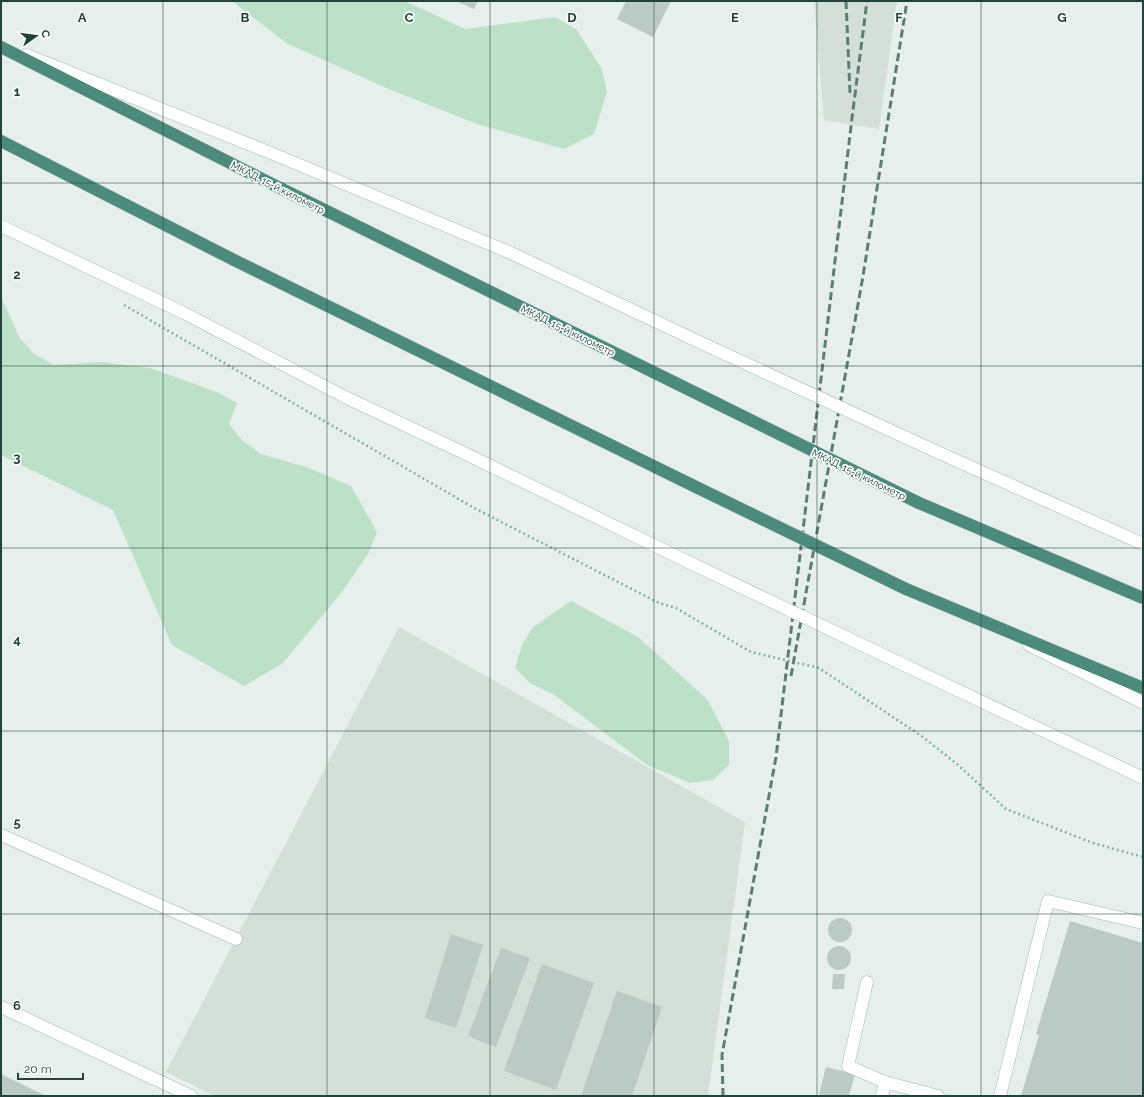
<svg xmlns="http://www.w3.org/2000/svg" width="1144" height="1097" viewBox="0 0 1144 1097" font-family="Raleway,sans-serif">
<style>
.built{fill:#d4dfda}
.green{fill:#bfe0c8}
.building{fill:#bbcac4}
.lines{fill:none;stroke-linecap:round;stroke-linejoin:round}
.service-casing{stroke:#a8b8b2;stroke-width:13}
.secondary-casing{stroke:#a4bbb3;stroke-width:13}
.trunk-casing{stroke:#c2cac8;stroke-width:13}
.path{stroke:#86b3a5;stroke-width:2.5;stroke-dasharray:2 3;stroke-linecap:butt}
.service{stroke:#fff;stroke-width:12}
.secondary{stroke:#fff;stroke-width:12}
.trunk{stroke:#4c8a7c;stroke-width:12}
.rail{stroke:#5f7d75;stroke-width:3;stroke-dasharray:8 4;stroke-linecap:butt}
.secondary-bridge-casing{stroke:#a4bbb3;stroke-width:13;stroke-linecap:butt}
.trunk-bridge-casing{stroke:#c2cac8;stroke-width:13;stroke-linecap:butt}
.secondary-bridge{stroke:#fff;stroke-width:12}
.trunk-bridge{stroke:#4c8a7c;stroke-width:12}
.grid{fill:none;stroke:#24423a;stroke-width:1;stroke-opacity:0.55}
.labels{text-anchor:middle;stroke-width:3.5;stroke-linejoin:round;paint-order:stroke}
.street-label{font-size:10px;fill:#24423a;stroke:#f7fbf9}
.grid-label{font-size:13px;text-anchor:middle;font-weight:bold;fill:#24423a;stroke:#f7fbf9;stroke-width:3.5;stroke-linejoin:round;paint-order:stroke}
</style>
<rect width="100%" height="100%" fill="#e6efeb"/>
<g class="built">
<polygon points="814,1 897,1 879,129 824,120"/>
<polygon points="399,627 745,822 708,1096 215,1096 166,1072"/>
</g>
<g class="green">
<polygon points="232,1 405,1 465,29 555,17 576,29 602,69 607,92 594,134 564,149 477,124 391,90 286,43"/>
<polygon points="1,296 19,337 33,353 54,365 102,362 150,368 217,392 237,403 229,424 242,440 261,454 309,468 351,486 377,532 368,554 342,592 283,663 244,686 172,645 113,510 1,455"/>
<polygon points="571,601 638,637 707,699 729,741 729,765 713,780 690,783 647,765 553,694 531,684 515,668 522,645 533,627"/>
</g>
<g class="building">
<polygon points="456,1 478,1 474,9"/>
<polygon points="626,1 671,1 653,37 617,19"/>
<circle cx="840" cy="930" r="12"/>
<polygon points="1070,921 1143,943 1143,1096 1021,1096 1039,1035 1036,1034"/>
<polygon points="451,934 483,945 456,1028 425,1018"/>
<circle cx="839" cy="958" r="12"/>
<polygon points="501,948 530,958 496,1047 468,1036"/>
<polygon points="542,964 594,983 556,1090 504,1071"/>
<polygon points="833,974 845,974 844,989 832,989"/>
<polygon points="617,991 662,1007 632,1096 581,1096"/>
<polygon points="826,1067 855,1074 849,1096 828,1096 819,1094"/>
<polygon points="1,1074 46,1096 1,1096"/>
</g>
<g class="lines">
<g class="service-casing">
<g id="service">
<polyline points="1,835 236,939"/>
<polyline points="867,982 848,1066 885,1082"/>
<polyline points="1,1007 191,1096"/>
<polyline points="882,1096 885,1082 938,1096"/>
<polyline points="1000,1096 1048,901 1143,923"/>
</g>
</g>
<g class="secondary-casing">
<g id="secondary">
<polyline points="27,55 266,151 511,253 710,347"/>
<polyline points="1,226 184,313 347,398 464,453 678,557"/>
<polyline points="935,451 1143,544"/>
<polyline points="1029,645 1143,703"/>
<polyline points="898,662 1143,778"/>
</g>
</g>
<g class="trunk-casing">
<g id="trunk">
<polyline points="1,47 272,184 712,401"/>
<polyline points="1,141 234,260 698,488"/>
<polyline points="919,503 1143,598"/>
<polyline points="906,589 1143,688"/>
</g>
</g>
<polyline class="path" points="124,305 476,509 659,603 676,608 751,652 819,668 923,737 958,765 1006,809 1093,843 1143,857"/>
<use href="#service" class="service"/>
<use href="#secondary" class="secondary"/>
<use href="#trunk" class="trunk"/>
<g class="rail">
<polyline points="846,1 850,93"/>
<polyline points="791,676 862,282 907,1"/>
<polyline points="723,1096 722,1055 776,757 852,118 867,1"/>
</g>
<g class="secondary-bridge-casing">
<g id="secondary-bridge">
<polyline points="710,347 935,451"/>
<polyline points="678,557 898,662"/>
</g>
</g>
<g class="trunk-bridge-casing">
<g id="trunk-bridge">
<polyline points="712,401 919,503"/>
<polyline points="698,488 906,589"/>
</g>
</g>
<use href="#secondary-bridge" class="secondary-bridge"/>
<use href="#trunk-bridge" class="trunk-bridge"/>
</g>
<path class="grid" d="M163,1V1096M327,1V1096M490,1V1096M654,1V1096M817,1V1096M981,1V1096M1,183H1143M1,366H1143M1,548H1143M1,731H1143M1,914H1143"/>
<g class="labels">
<g class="street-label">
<text transform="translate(278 187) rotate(27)" y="4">МКАД, 15-й километр</text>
<text transform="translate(568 330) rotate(26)" y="4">МКАД, 15-й километр</text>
<text transform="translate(859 474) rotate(26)" y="4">МКАД, 15-й километр</text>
</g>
</g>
<g class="grid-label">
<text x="82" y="22">A</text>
<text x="245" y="22">B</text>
<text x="409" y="22">C</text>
<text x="572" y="22">D</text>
<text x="735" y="22">E</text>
<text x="899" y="22">F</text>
<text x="1062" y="22">G</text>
<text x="17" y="96">1</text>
<text x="17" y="279">2</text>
<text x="17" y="462">3</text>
<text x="17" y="644">4</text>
<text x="17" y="827">5</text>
<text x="17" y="1010">6</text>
</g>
<rect width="1144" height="1097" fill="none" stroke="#24423a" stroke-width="4"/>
<g transform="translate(36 36) rotate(76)" stroke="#f7fbf9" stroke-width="3" paint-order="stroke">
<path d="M0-3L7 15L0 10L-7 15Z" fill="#24423a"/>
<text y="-6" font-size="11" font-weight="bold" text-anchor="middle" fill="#24423a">С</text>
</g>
<path d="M18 1073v6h65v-6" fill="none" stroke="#24423a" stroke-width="2"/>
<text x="24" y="1073" font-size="12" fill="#24423a" stroke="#f7fbf9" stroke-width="3" paint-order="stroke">20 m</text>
</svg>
